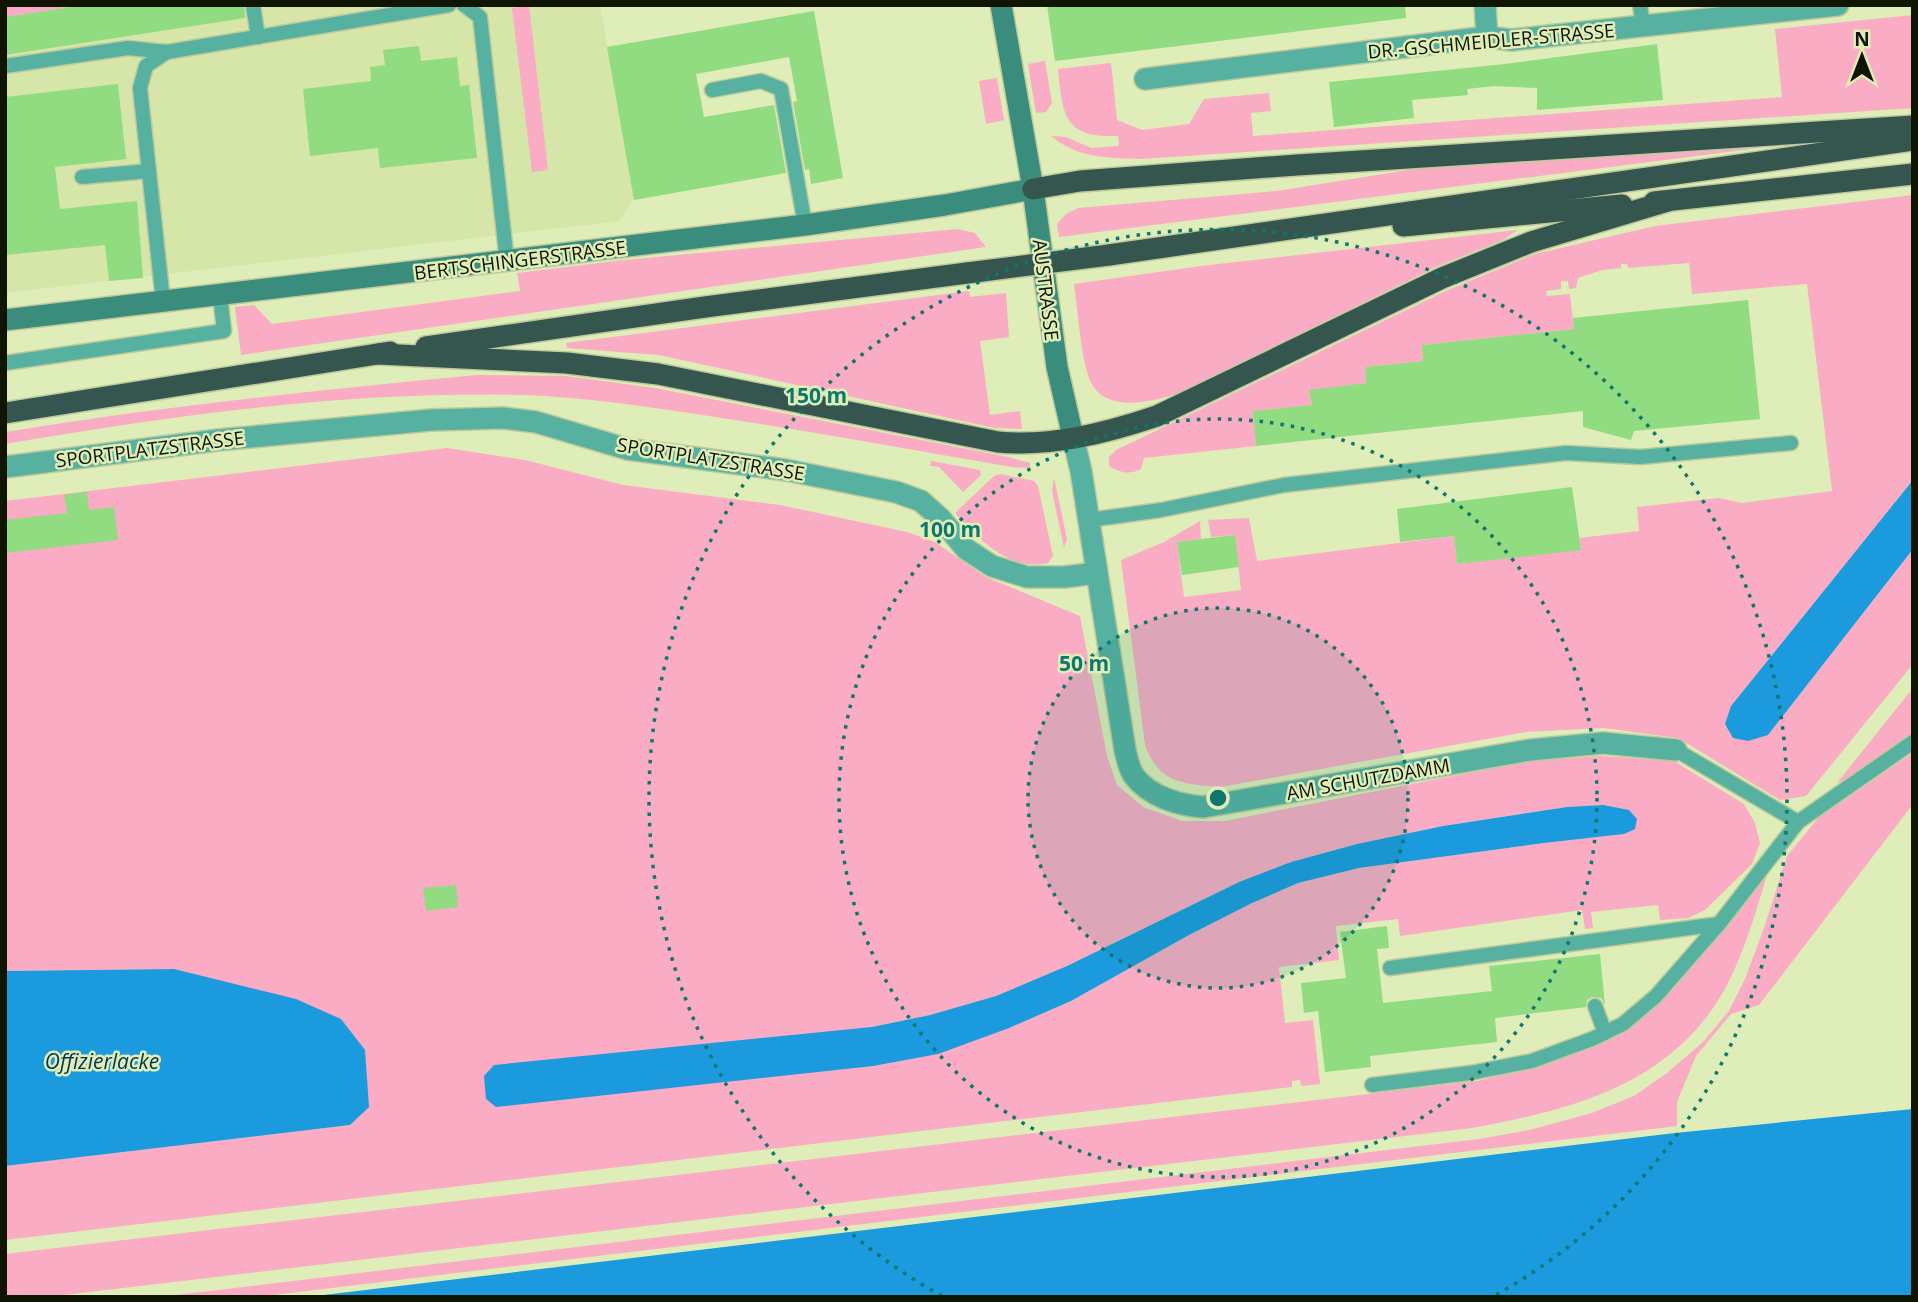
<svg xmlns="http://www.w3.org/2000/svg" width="1918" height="1302" viewBox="0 0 1918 1302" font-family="'Open Sans',sans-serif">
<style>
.built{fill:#d6e6a9}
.green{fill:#f9acc3;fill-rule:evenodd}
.water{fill:#1b9add}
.building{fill:#91db80}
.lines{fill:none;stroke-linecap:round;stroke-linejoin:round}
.lane-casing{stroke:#beca9b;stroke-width:17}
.street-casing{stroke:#beca9b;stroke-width:24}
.secondary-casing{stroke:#beca9b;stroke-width:24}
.highway-casing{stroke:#beca9b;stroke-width:24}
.lane{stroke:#56b1a0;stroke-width:14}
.street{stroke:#56b1a0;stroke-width:21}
.secondary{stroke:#3a8c7d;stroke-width:21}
.highway{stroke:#35564f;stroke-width:21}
.highway-bridge-casing{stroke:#beca9b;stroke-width:24;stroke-linecap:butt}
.highway-bridge{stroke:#35564f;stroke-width:21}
.ring{fill:none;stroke:#0f766e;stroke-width:3.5;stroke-dasharray:3.5 7}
.labels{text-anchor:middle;stroke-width:5;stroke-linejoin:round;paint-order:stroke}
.street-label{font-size:19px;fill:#101402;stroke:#dfedb8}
.water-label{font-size:21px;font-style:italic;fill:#043551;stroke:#dfedb8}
.centre{fill:#0f766e;stroke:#dfedb8;stroke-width:3.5}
.ring-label{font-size:21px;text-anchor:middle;font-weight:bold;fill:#0f766e;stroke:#dfedb8;stroke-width:5;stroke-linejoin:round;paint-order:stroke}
</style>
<rect width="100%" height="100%" fill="#dfedb8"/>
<polygon class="built" points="84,5 600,5 634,199 619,221 5,293 5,17"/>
<g class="green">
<polygon points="5,5 84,5 5,17"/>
<polygon points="529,5 548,170 532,172 512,8"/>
<path d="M1913,15V108L1141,159C1108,158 1077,158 1051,136L1066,137L1091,148L1119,146L1118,136C1063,138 1063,115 1058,69L1111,63L1117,120L1142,130L1189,124L1204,99L1269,93L1271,111L1251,113L1253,136L1782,97L1775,29Z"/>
<polygon points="1045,61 1052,103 1046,112 1036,113 1028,64"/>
<polygon points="997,78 1004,120 986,124 979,81"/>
<polygon points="1759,148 1059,237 1057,224 1066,214 1078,208 1277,191 1421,168"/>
<path d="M1913,195V480L1731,706L1768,735L1913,549V664L1806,796L1780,800L1678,738L1603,728L1526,732L1221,787C1184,784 1159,784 1145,745L1121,560L1164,542L1200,521L1201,539L1177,542L1184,597L1241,590L1235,535L1211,537L1208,520L1249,518L1257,561L1454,536L1457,564L1581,549L1579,538L1639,531L1637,507L1719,498L1742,503L1832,491L1807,284L1692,294L1689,263L1628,268L1627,264H1621V268L1602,270L1578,278L1576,288L1569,289L1568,281H1561V289L1546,291L1547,296L1570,294L1574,329L1422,345L1423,361L1365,367L1366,383L1309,391L1312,405L1253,411L1256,446L1144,458L1141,469C1129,475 1121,473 1109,466V457L1116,450L1448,290L1535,254L1655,226Z"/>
<polygon points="958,229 975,233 986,247 241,355 235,307 254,305 272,324 520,291 517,273 624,260"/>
<path d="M1518,230L1503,240L1438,266L1179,393C1155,401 1110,413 1093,386C1081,368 1078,308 1074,284L1201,266Z"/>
<polygon points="969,291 970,297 1006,293 1009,337 980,341 990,415 1020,411 1022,429 995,428 659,355 567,348 566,343"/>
<path d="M477,375L566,376L655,388L1008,457L1030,463V466L1028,468L1012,467C913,450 815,432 715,417C651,407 586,397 521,395C348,391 175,415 5,444V432C162,406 320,390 477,375Z"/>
<path d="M447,448L525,460L623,485L780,505L907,532L935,542L986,577L1080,616L1107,756L1117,785L1143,807L1182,821H1225L1529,761L1601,756L1674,761L1744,804L1755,823L1760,843L1752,864L1705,910L1688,918L1660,920L1658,905L1591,912L1593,928L1585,929L1582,910L1400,936L1398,919L1336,926L1339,960L1279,967L1285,1023L1313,1020L1320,1084L1301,1086L1300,1080L1292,1081V1087L5,1240V1166L350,1125L174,969L5,971V501ZM1603,805L1624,834L1544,843L1359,868L1298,883L1250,904L1189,935L1071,1001L1009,1028L872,1027L930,1015L996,996L1067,966L1239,882L1291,862L1357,844L1443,826L1567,807Z"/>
<polygon points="931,461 980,470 981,475 963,492 939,467 930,466"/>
<path d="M1000,474L1034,481L1038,486L1053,556L1048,563C1010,572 977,538 955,513L994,476Z"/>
<polygon points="1054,478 1067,539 1064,548 1052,491"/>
<polygon points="1913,688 1913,733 1853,777 1837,783"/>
<polygon points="1913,753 1913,804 1759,1005 1731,1014 1696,1056 1677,1102 1677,1126 257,1297 159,1297 1479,1139 1529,1130 1592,1113 1634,1096 1667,1073 1702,1043 1729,1011 1745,979 1764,928 1787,856 1819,817"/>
<path d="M1767,875C1757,908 1747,943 1732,975C1682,1081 1578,1109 1472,1128L47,1297H5V1254L1478,1081L1551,1062L1611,1038L1660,1001L1725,928Z"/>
</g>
<g class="water">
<polygon points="1913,480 1913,549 1768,735 1748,741 1733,738 1725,724 1731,706"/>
<polygon points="1603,805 1629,810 1637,819 1635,829 1624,834 1544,843 1359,868 1298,883 1250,904 1189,935 1071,1001 1009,1028 938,1054 873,1066 496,1107 486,1099 484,1076 494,1065 872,1027 930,1015 996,996 1067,966 1239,882 1291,862 1357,844 1443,826 1567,807"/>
<polygon points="174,969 296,999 341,1019 365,1050 369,1107 350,1125 5,1166 5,971"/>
<polygon points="1913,1109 1913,1297 307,1297 1675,1133"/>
</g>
<g class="building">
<polygon points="84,5 244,5 245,18 5,55 5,17"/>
<polygon points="1047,5 1405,5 1406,18 1055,61"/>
<polygon points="814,11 843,178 811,184 809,169 805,170 793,102 797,101 789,57 696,74 704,117 774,105 786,173 634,200 607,47"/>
<polygon points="1657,44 1663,100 1537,110 1537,88 1494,86 1467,89 1468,95 1412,100 1414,118 1334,127 1329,82 1505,64"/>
<polygon points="419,46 421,61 457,57 460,86 469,85 477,158 380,168 378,148 310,156 303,89 371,81 370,67 385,65 383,50"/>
<polygon points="118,84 126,159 55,167 60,209 137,201 143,278 109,281 105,245 5,255 5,97"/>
<polygon points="1748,300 1760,419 1634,431 1631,440 1583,427 1583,411 1256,446 1253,411 1312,405 1309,390 1366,383 1365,367 1423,361 1422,345 1574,329 1573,318"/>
<polygon points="1572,487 1581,550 1457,564 1454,536 1400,542 1397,509"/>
<polygon points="87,492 89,510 114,507 118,540 5,553 5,520 67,513 64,495"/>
<polygon points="1235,535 1239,567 1182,575 1177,542"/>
<polygon points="456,885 458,907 426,911 423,888"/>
<polygon points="1387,926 1389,948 1377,949 1383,1003 1492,991 1489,966 1600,954 1605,1005 1601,998 1592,997 1587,1000 1586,1007 1495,1018 1497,1042 1370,1056 1371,1067 1325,1072 1318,1011 1304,1013 1301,983 1346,978 1340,932"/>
</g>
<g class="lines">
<g class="lane-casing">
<g id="lane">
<polyline points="253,5 258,37"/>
<polyline points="464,5 480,17 507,262"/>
<polyline points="1640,5 1643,26"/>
<polyline points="5,66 128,48 167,52"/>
<polyline points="712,90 761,81 781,89 805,225"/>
<polyline points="82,177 149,171"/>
<polyline points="163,301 140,88 146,66 167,52 449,5"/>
<polyline points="5,363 224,331 220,295"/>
<polyline points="1089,520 1161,510 1284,485 1566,453 1640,457 1791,443"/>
<polyline points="1676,750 1798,822"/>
<polyline points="1390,968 1719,924"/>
<polyline points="1595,1006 1605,1033"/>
<polyline points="1372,1085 1470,1073 1532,1061 1592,1039 1623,1024 1656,996 1719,924 1798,822 1913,742"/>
</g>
</g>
<g class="street-casing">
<g id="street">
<polyline points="1485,5 1487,37"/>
<polyline points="1145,79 1487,37 1511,40 1838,5"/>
<path d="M1073,437L1081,471L1125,750C1127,758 1129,769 1134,776C1150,797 1179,805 1203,807L1530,750L1603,743L1676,750"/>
<polyline points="5,467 218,440 431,420 503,418 536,422 627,449 786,470 896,492 921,501 941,519 966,549 992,566 1027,577 1065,577 1096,573"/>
</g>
</g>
<g class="secondary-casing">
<g id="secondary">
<polyline points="1001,5 1033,189 1057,367 1073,437"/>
<polyline points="5,320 805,225 945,205 1033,189"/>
</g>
</g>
<g class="highway-casing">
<g id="highway">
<polyline points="1033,189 1080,181 1297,165 1913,126"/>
<polyline points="1654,202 1913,174"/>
<polyline points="1403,226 1622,205"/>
<polyline points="1109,255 1913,140"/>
<polyline points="426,347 705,307 967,273"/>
<path d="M378,354L567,363L658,374L998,442C1052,447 1106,433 1157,416L1442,278L1531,242L1668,201"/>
<polyline points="5,413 390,352"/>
</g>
</g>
<use href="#lane" class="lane"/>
<use href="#street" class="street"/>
<use href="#secondary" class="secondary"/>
<use href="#highway" class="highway"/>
<g class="highway-bridge-casing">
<polyline id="highway-bridge" points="967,273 1109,255"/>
</g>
<use href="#highway-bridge" class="highway-bridge"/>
</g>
<circle cx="1218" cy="798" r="190" fill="#0f766e" fill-opacity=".12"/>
<g class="ring">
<circle cx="1218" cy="798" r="190"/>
<circle cx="1218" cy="798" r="379"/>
<path d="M942 1296A569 569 0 1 1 1494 1296"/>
</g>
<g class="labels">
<g class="street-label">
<text transform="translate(1491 41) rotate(-5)" y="7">DR.-GSCHMEIDLER-STRASSE</text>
<text transform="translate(520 260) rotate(-7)" y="7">BERTSCHINGERSTRASSE</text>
<text transform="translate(1046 290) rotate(83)" y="7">AUSTRASSE</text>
<text transform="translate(150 449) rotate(-7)" y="7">SPORTPLATZSTRASSE</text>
<text transform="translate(711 459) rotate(9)" y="7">SPORTPLATZSTRASSE</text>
<text transform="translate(1368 779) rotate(-10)" y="7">AM SCHUTZDAMM</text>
</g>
<g class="water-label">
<text x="102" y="1069">Offizierlacke</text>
</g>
</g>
<circle cx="1218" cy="798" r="10" class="centre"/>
<g class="ring-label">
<text x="816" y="403">150 m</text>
<text x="950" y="537">100 m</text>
<text x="1084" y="671">50 m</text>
</g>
<rect width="1918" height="1302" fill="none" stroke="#101402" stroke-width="14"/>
<g transform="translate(1862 56)" stroke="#dfedb8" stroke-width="5" paint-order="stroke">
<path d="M0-5L12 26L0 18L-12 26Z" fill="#101402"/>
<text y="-10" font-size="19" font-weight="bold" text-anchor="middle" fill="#101402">N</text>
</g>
</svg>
